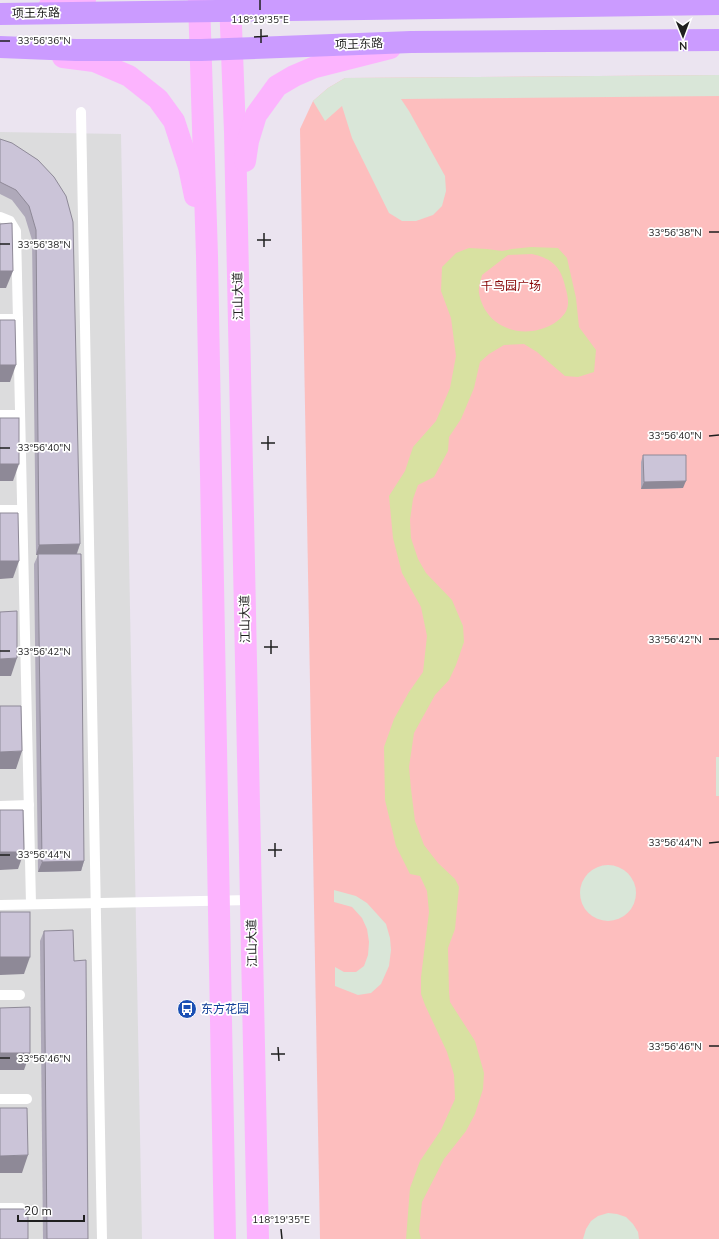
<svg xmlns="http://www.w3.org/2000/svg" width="719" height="1239" viewBox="0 0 719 1239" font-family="'Nunito Sans','Noto Sans SC',sans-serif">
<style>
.residential{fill:#dcdcdd}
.park{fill:#fdbebe}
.plaza{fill:#d9e6d8}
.water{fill:#d8e1a1;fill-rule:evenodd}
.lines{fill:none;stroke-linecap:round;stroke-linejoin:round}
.service{stroke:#fff;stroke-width:10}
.secondary{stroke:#fcb4fe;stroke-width:22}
.primary{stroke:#cb9bff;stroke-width:22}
.wall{fill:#afa9ba}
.shaded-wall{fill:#8e8997}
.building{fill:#cbc4d8;stroke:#8e8997}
.ticks{fill:none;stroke:#1f1f1f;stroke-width:1.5}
.labels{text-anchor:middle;stroke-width:3.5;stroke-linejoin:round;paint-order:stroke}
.street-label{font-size:12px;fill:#1f1f1f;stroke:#fff}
.park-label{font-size:12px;fill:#860303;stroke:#fff}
.transit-label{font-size:12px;fill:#164399;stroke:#fff;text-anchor:start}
.ticks-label{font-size:10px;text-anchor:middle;fill:#1f1f1f;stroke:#fff;stroke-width:3.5;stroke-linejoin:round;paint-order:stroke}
</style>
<rect width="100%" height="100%" fill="#ebe4f0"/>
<polygon class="residential" points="0,132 121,134 142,1239 0,1239"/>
<polygon class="park" points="719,75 719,1239 320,1239 300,129 313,101 328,88 345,78"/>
<g class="plaza">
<polygon points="719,75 719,96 401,99 409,111 445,176 446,191 442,206 433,215 416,221 402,221 389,213 352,138 342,106 325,121 313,101 328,88 345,78"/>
<rect x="716" y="757" width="3" height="39"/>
<circle cx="608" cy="893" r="28"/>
<polygon points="334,890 356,896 367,903 386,924 390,938 391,950 389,966 381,984 371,993 358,995 335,986 335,967 344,972 356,972 364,966 368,955 369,942 367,929 362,918 352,907 334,902"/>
<polygon points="608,1213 617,1214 626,1217 633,1224 638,1232 639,1239 583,1239 586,1229 591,1221 598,1216"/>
</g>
<path class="water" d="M531,247L558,248L567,258L576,298L579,327L596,350L594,372L578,377L565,376L537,352L524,344L504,345L489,354L480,362L474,388L461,419L449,437L448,451L434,477L418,485L413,499L410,520L411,538L418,559L426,573L452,600L463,626L464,642L456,665L449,680L435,695L414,733L409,767L411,789L415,821L424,845L438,863L455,879L459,887L455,929L448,948L449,992L450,1002L475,1041L484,1073L483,1089L475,1114L466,1131L444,1159L422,1202L419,1231L421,1239H406L410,1188L420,1161L441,1130L455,1099L454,1075L447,1052L425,1005L421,994V977L429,912L427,891L420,876L410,874L396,846L385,800L384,747L394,719L409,692L423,672L427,636L421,607L402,573L393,538L389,496L405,471L413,447L436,421L450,388L456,356L451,318L441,291L442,267L456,253L469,248L487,249L502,251L512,249ZM532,254C549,258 559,264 564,282C566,290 570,301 567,309C565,315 558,321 553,324C523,341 485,328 479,293C478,287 481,280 482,275L508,255Z"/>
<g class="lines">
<g class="service">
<polyline points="81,112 102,1239"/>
<polyline points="0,217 10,221 16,231 31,904"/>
<polyline points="0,319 18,319"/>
<polyline points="0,415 20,415"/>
<polyline points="0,510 22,510"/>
<polyline points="0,806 29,805"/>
<polyline points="0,905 251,900"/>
<polyline points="0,995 20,995"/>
<polyline points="0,1099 27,1099"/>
<polyline points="0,1208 21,1208"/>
</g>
<g class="secondary">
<polyline points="199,0 207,256 225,1239"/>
<polyline points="230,0 235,132 258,1239"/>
<polyline points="49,7 71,4 85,0"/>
<polyline points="63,57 94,61 129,76 158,99 174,121 189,167 195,196"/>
<polyline points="245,161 248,141 256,115 277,86 294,76 315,67 390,48"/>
</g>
<g class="primary">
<polyline points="0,14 719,4"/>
<polyline points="0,47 76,50 201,50 411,42 719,40"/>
</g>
</g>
<g class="wall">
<polygon points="0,139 38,160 80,544 77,554 84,861 81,871 38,872 34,564 38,555 36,555 32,240 25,217 12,200 0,194"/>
<polygon points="643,455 683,488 641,489 641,462"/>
<polygon points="44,931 74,961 88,1239 43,1239 40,941"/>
</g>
<g class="shaded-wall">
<polygon points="0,271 13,271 6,288 0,288"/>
<polygon points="0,365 16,365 10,382 0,382"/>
<polygon points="0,464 19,464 13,481 0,481"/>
<polygon points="686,481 683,488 641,489 644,482"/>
<polygon points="80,544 76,555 36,555 39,545"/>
<polygon points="0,561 19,561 13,578 0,579"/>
<polygon points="17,658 11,676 0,676 0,659"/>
<polygon points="22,751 16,769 0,769 0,752"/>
<polygon points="0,852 24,852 18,869 0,870"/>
<polygon points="84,861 81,871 38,872 42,862"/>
<polygon points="0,957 30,957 24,974 0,975"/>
<polygon points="0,1053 30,1053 24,1070 0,1070"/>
<polygon points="28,1155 22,1173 0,1173 0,1156"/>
</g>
<g class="building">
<polygon points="0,139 12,143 38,160 54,177 66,196 73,222 80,544 39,545 36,230 29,206 16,190 0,182"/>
<polygon points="12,223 13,271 0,271 0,224"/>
<polygon points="0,320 15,320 16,365 0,365"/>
<rect x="0" y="418" width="19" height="46"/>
<polygon points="643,455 686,455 686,481 644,482"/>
<polygon points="0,513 18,513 19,561 0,561"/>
<polygon points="38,554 81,554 84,861 42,862"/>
<polygon points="17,611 17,658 0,659 0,612"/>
<polygon points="0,706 21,706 22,751 0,752"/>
<polygon points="0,810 23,810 24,852 0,852"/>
<rect x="0" y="912" width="30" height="45"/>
<polygon points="73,930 74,961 86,960 88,1239 47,1239 44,931"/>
<polygon points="30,1007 30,1053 0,1053 0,1008"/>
<polygon points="0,1108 27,1108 28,1155 0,1156"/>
<rect x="0" y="1209" width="28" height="30"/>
</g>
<path class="ticks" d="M260,0V10M261,29V43M254,37L268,36M0,41H10M709,232H719M264,233V247M257,240H271M0,244H10M268,436V450M709,436L719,435M261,443H275M0,448H10M709,639H719M271,640V654M264,647H278M0,651H10M275,843V857M709,843L719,842M268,850H282M0,855H10M709,1046H719M278,1047L279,1061M271,1054H285M0,1058H10M281,1229L282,1239"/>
<defs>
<g id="bus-disc" transform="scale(1)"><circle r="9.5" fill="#1a4fb4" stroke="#fff"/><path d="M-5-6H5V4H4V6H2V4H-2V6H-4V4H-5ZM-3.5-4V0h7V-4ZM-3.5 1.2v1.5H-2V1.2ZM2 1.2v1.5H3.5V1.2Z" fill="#fff"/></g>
</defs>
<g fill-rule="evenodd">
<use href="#bus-disc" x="187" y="1009"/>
</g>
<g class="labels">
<g class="street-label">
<text transform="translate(36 13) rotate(-1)" y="4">项王东路</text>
<text transform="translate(359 44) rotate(-2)" y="4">项王东路</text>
<text transform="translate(238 296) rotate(-91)" y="4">江山大道</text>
<text transform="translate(245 619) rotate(-91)" y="4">江山大道</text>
<text transform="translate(252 943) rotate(-91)" y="4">江山大道</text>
</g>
<g class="park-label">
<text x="511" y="290">千鸟园广场</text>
</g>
<g class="transit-label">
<text x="201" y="1013">东方花园</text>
</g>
</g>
<g class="ticks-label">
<text x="260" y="23">118°19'35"E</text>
<text x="44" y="44">33°56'36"N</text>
<text x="675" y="236">33°56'38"N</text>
<text x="44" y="248">33°56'38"N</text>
<text x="675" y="439">33°56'40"N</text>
<text x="44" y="451">33°56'40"N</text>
<text x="675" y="643">33°56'42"N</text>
<text x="44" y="655">33°56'42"N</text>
<text x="675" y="846">33°56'44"N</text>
<text x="44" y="858">33°56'44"N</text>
<text x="675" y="1050">33°56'46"N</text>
<text x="44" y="1062">33°56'46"N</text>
<text x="281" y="1223">118°19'35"E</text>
</g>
<g transform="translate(683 36) rotate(179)" stroke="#ffffff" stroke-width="3" paint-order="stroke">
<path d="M0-3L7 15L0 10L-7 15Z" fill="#1f1f1f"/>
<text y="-6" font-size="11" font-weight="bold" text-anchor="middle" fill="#1f1f1f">N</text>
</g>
<path d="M18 1215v6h66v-6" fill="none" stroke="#1f1f1f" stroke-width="2"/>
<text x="24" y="1215" font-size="12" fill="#1f1f1f" stroke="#ffffff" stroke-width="3" paint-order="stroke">20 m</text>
</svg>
